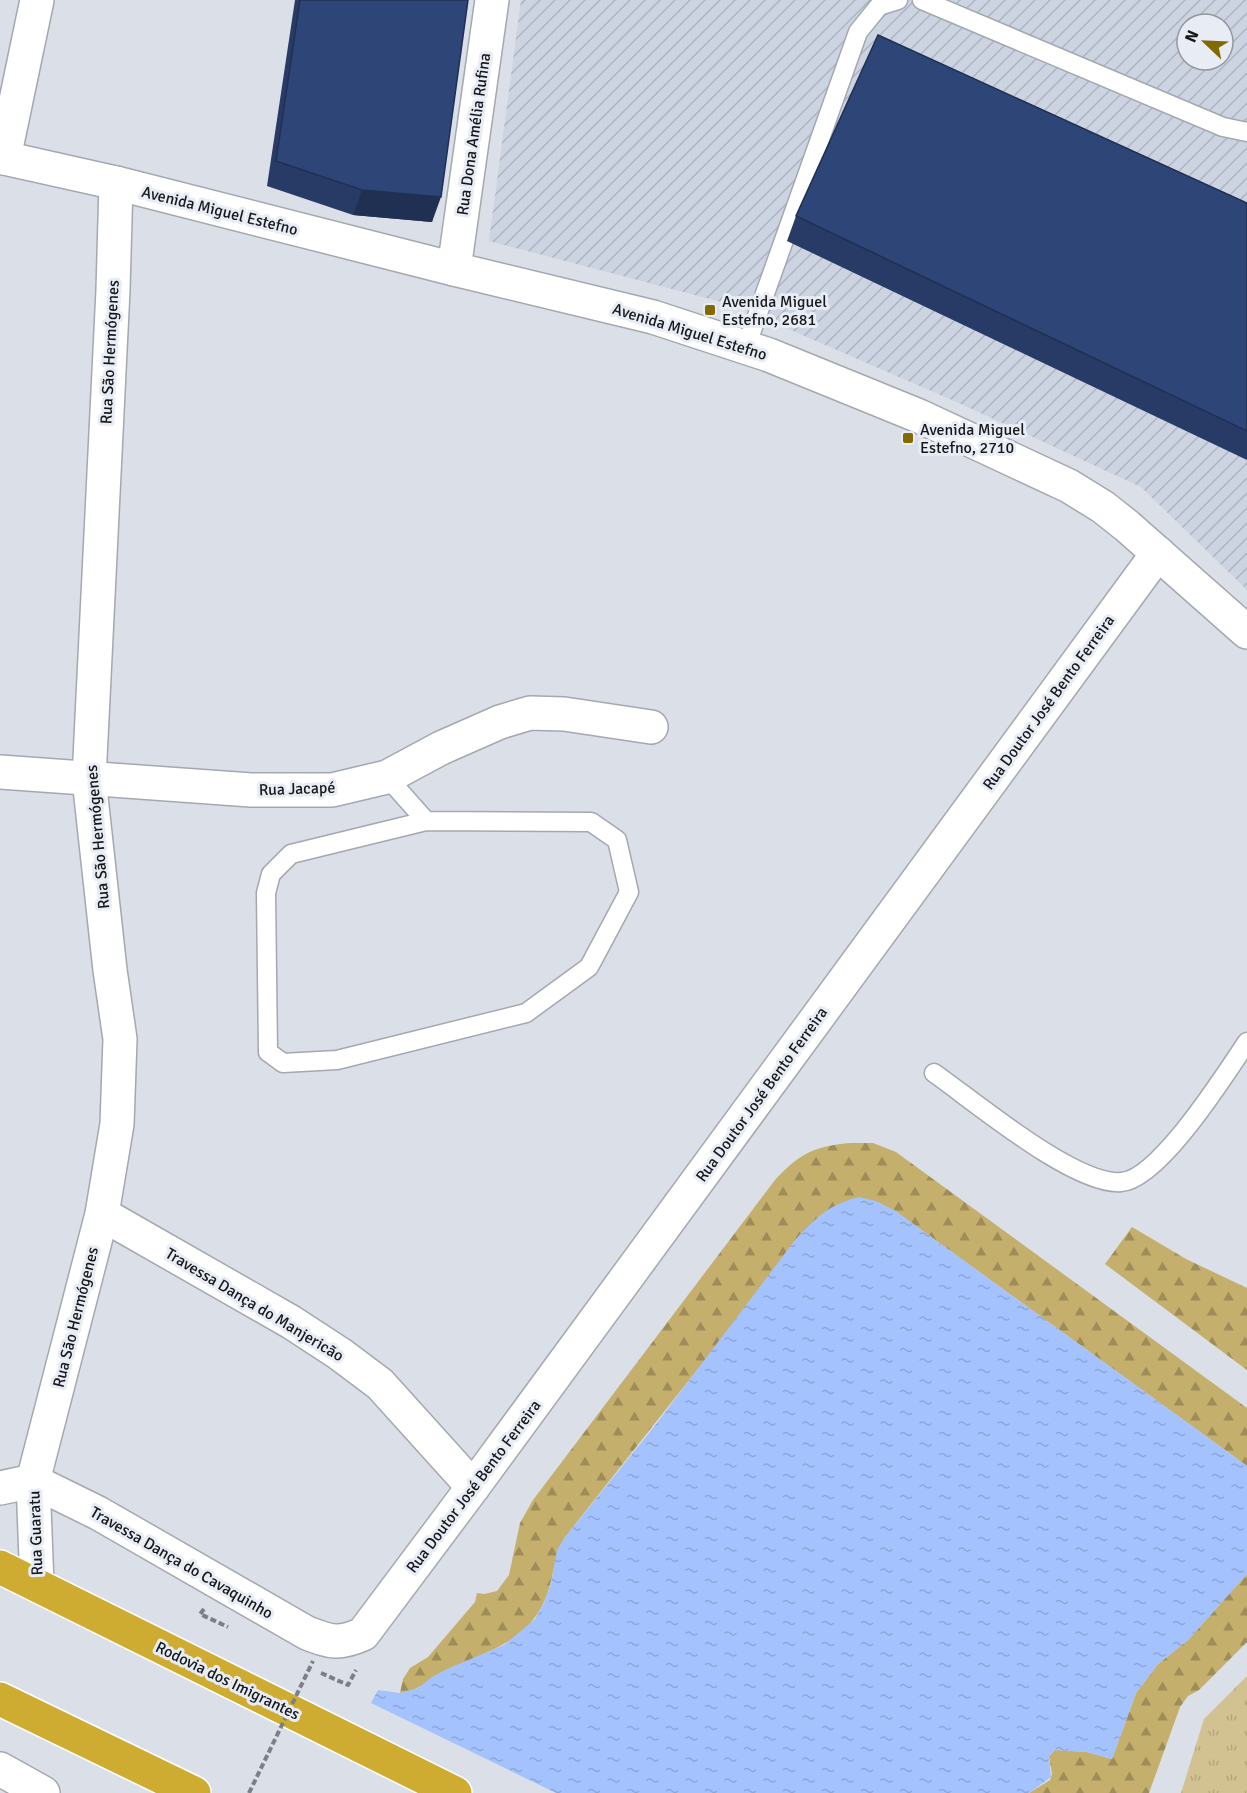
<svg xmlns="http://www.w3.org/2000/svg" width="1247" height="1793" viewBox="0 0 1247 1793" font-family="Signika,sans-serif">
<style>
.industrial{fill:url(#industrial-furrows);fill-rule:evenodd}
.grass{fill:url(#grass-tufts)}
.forest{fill:url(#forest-firs)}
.water{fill:url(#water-ripples)}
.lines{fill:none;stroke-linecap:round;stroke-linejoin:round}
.lane-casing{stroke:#a4a8af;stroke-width:21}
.street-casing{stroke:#a4a8af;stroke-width:36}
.secondary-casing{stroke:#a4a8af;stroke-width:36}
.highway-casing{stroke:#fff;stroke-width:36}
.path{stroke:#7c7f84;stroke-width:4;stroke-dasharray:6 3;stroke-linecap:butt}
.lane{stroke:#fff;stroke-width:18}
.street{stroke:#fff;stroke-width:33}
.secondary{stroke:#fff;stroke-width:33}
.highway{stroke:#ceac32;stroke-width:33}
.path-bridge{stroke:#7c7f84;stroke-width:4;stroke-dasharray:6 3;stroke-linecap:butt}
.wall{fill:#273b66}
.shaded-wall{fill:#203053}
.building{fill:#2d4577;stroke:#203053;stroke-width:1.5}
.poi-dot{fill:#826a02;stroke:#e8ecf4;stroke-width:2}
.labels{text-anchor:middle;stroke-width:6;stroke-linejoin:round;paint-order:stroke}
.street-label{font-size:16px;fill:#16171a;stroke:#e8ecf4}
.poi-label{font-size:16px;fill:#16171a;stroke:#e8ecf4;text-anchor:start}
</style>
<defs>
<pattern id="industrial-furrows" width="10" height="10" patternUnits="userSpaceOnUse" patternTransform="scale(1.5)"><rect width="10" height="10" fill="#ccd4e2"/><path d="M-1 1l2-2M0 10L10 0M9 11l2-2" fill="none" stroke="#aeb5c1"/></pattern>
<pattern id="grass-tufts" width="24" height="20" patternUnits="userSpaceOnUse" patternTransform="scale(1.5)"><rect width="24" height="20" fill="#d2c291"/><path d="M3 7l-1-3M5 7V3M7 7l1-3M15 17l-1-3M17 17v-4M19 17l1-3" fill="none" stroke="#b4a67c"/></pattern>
<pattern id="forest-firs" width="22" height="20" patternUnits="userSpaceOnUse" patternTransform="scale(1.5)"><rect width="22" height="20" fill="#c4af6c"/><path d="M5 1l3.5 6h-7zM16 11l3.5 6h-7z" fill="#9e8d58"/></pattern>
<pattern id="water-ripples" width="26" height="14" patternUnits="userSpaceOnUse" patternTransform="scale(1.5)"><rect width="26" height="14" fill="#a4c2fd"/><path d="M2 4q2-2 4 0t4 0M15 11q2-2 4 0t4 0" fill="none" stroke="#8ca6d8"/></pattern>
</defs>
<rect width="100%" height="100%" fill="#dbdfe7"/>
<path class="industrial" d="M521,0H1247V590L1141,487L961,404L733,305L489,241ZM1187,24H1223V60H1187Z"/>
<polygon class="grass" points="1247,1676 1247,1793 1181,1793 1204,1719"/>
<g class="forest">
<path d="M851,1143H873L896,1152L1247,1408V1466L894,1210L796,1239L720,1341L565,1537C553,1557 554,1580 544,1602C525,1644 482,1653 444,1671C435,1675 427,1684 417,1688C412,1691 405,1692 400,1693L403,1679L410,1668L428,1657L475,1602L477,1593L484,1594L497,1591L509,1575L520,1523L533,1500L775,1180C800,1153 815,1146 851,1143Z"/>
<polygon points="1132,1227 1186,1259 1247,1288 1247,1370 1105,1264"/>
<polygon points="1247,1574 1247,1642 1199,1690 1188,1696 1180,1707 1149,1793 1029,1793 1050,1780 1052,1774 1049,1756 1055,1750 1087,1752 1112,1759 1136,1693 1158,1664 1188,1640"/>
</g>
<path class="water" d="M859,1197L876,1201L894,1210L1247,1466V1574L1188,1640L1158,1664L1136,1693L1112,1759L1087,1752L1055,1750L1049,1756L1051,1777L1029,1793H556L371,1703L378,1690L400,1693L418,1688L432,1677L447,1669L504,1645L535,1619L544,1603L551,1583L557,1550L565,1537L653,1428L796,1239C818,1216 828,1205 859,1197Z"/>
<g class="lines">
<g class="lane-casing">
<g id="lane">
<polyline points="922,0 1223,127 1247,132"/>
<polyline points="746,347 858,32 879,6 898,0"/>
<polyline points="387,777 426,821 591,822 617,840 629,892 589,967 526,1013 337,1060 283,1063 268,1052 266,893 271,874 291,854 426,821"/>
<path d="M934,1073C974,1101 1075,1186 1121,1182C1159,1180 1226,1073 1247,1042"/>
</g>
</g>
<g class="street-casing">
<g id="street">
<polyline points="4,158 37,0"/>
<polyline points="454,269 492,0"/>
<polyline points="0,772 251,790 332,790 387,777 441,748 500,722 530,713 564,714 651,727"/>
<polyline points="102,1214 291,1322 340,1354 380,1384 473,1487"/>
<path d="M0,1488L33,1481L98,1513L307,1633C331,1642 338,1645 363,1634L473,1487L1158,553"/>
<polyline points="37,1585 33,1481 102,1214 117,1124 120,1039 110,970 89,779 113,290 116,183"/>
<polyline points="0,1769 43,1793"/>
</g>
</g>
<g class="secondary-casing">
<polyline id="secondary" points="0,157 116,183 454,269 653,317 769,355 919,416 1069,486 1103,507 1127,526 1247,632"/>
</g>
<g class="highway-casing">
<g id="highway">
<polyline points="0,1567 455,1793"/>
<polyline points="0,1699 194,1793"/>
</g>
</g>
<g class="path">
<polyline points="204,1609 200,1614 228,1627"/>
<polyline points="321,1673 348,1685 356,1670"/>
</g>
<use href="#lane" class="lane"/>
<use href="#street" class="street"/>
<use href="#secondary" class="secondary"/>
<use href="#highway" class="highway"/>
<polyline class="path-bridge" points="249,1793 313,1661"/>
</g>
<g class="wall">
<polygon points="295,0 468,0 432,222 353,215 267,186"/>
<polygon points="1247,203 1247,460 787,241 796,216"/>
</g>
<polygon class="shaded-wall" points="362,190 441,197 432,222 353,215"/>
<g class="building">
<polygon points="300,0 468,0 441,197 362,190 276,161"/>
<polygon points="878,35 1247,203 1247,431 796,216"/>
</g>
<g class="poi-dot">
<rect x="704" y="304" width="12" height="12" rx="3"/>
<rect x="902" y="432" width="12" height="12" rx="3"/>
</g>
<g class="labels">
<g class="street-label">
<text transform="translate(473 134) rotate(-82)" y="6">Rua Dona Amélia Rufina</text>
<text transform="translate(220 210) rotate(14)" y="6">Avenida Miguel Estefno</text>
<text transform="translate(690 331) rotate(17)" y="6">Avenida Miguel Estefno</text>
<text transform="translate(109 352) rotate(-87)" y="6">Rua São Hermógenes</text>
<text transform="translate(1048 702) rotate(-54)" y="6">Rua Doutor José Bento Ferreira</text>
<text transform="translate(297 788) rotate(-2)" y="6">Rua Jacapé</text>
<text transform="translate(97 837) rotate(-95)" y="6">Rua São Hermógenes</text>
<text transform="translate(761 1094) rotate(-54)" y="6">Rua Doutor José Bento Ferreira</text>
<text transform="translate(255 1304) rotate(31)" y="6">Travessa Dança do Manjericão</text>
<text transform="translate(75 1317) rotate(-76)" y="6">Rua São Hermógenes</text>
<text transform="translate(473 1486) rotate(-53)" y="6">Rua Doutor José Bento Ferreira</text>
<text transform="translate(35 1533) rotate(-92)" y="6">Rua Guaratu</text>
<text transform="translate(182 1562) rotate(30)" y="6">Travessa Dança do Cavaquinho</text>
<text transform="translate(228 1680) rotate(26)" y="6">Rodovia dos Imigrantes</text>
</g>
<g class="poi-label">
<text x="722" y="307">Avenida Miguel<tspan x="722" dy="18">Estefno, 2681</tspan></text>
<text x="920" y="435">Avenida Miguel<tspan x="920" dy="18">Estefno, 2710</tspan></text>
</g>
</g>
<g transform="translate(1205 42) rotate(293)"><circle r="28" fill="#e8ecf4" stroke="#94979d" stroke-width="1.5"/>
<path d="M0-4.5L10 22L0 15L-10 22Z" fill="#826a02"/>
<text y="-9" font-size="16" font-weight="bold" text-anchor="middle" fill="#16171a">N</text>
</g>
</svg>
